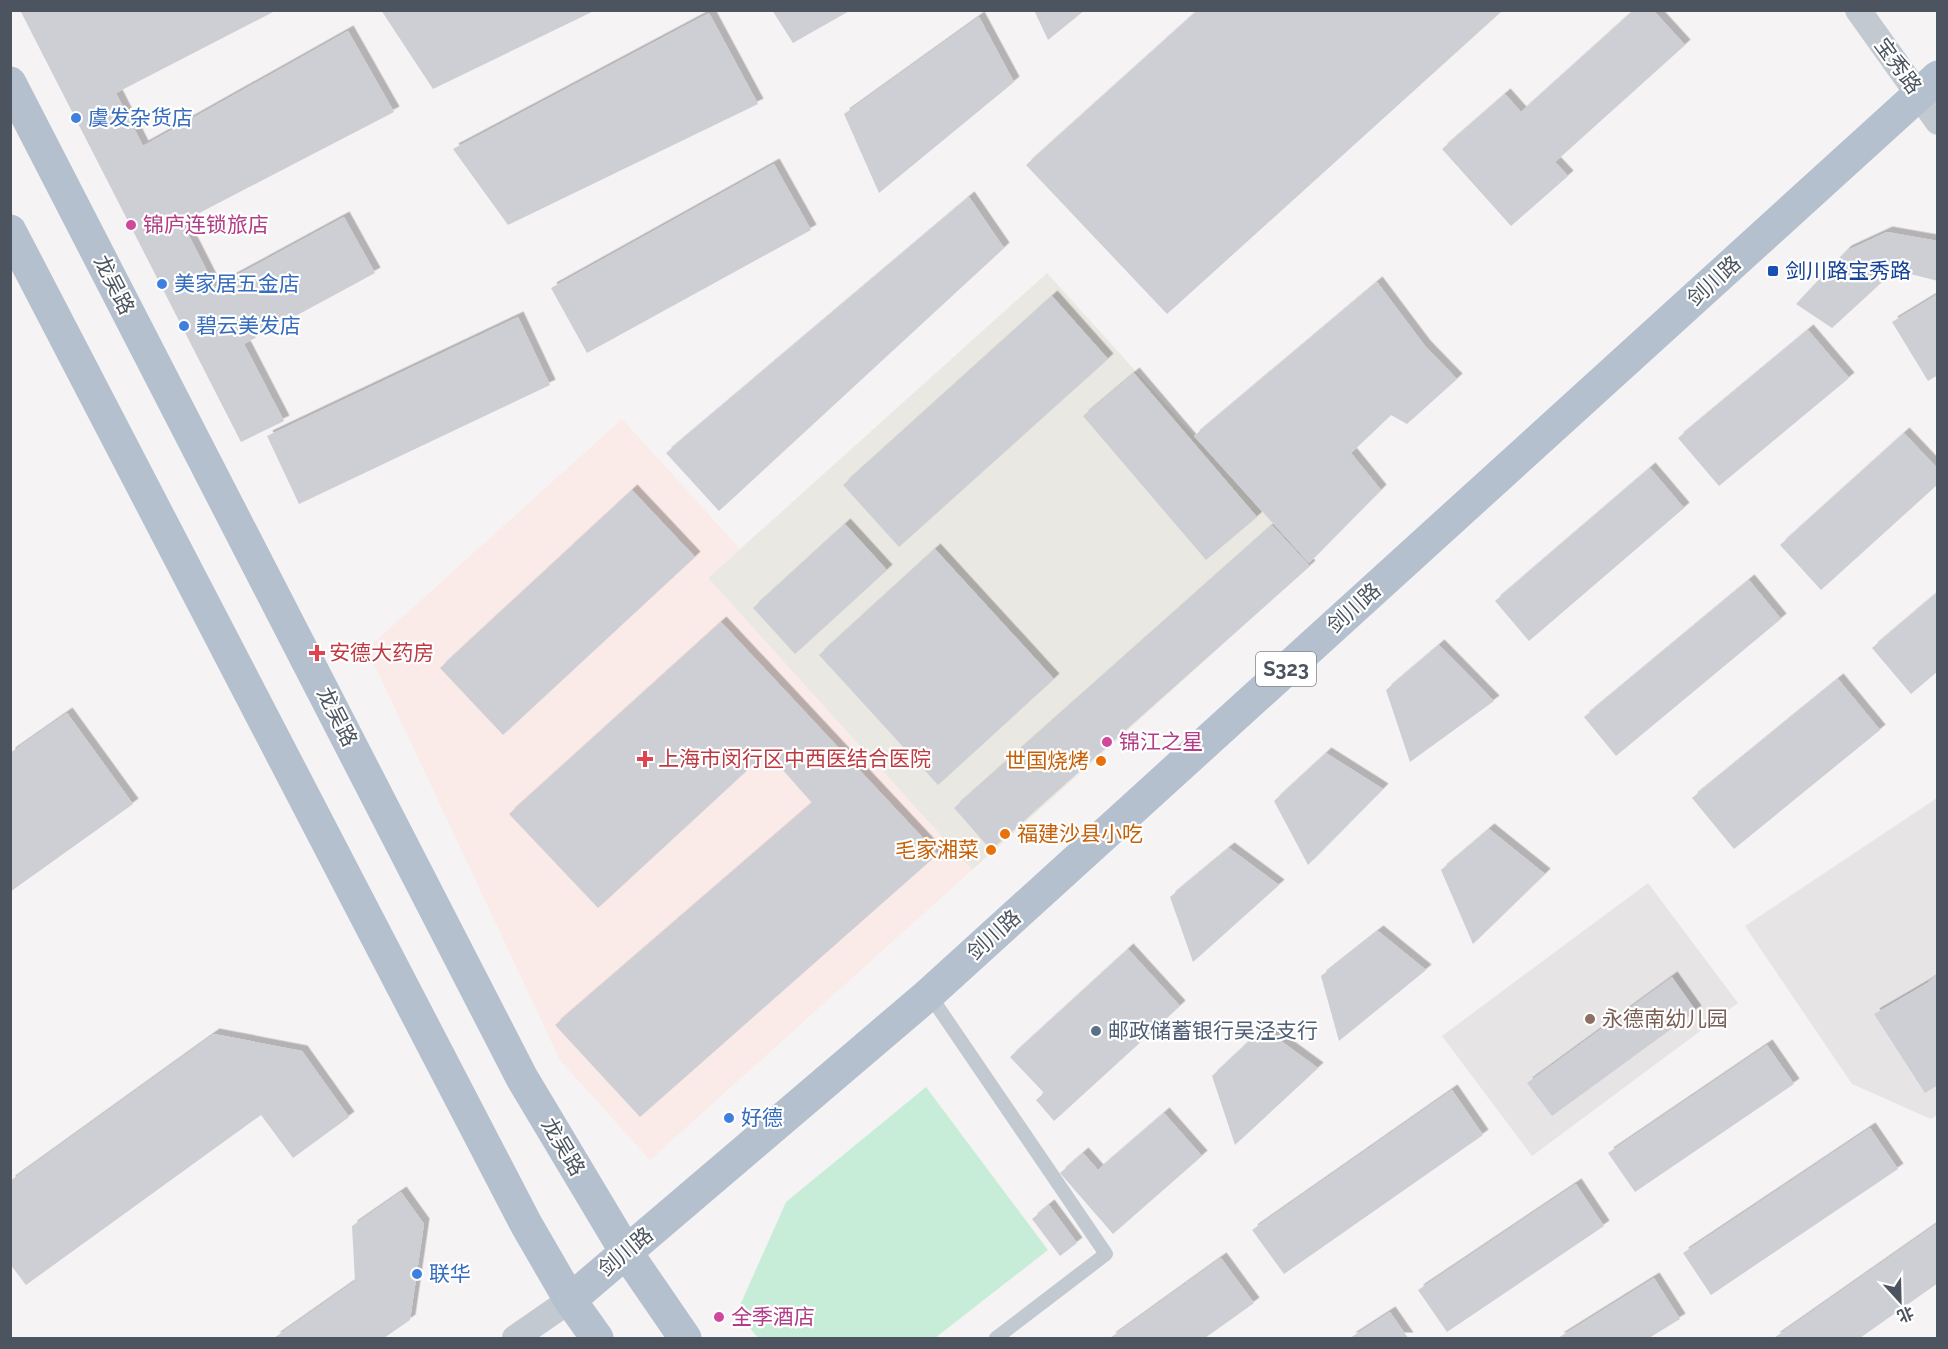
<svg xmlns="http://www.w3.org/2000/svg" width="1948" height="1349" viewBox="0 0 1948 1349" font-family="Raleway,'Noto Sans SC',sans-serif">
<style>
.commercial{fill:#eae8e2}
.education{fill:#e6e4e4}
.medical{fill:#faebe8}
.green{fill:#c7edd9}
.building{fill:#cdcfd4;filter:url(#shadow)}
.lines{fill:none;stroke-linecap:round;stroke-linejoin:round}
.lane{stroke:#c2c9d0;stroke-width:14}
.street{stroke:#c2c9d0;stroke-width:26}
.primary{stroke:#b5c0ce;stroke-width:33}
.shop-dot{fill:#3f7fe0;stroke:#fff;stroke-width:2}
.hotel-dot{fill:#d1479c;stroke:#fff;stroke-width:2}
.transit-dot{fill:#1a4fb4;stroke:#fff;stroke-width:2}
.health-dot{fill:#e0444e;stroke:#fff;stroke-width:2}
.food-dot{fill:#e8710a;stroke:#fff;stroke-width:2}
.education-dot{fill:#8d6e63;stroke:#fff;stroke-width:2}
.service-dot{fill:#5c6f8a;stroke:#fff;stroke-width:2}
.labels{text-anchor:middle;stroke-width:4.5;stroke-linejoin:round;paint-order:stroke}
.shield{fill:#fff;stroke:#82878f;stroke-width:1.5}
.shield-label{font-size:20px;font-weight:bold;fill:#4c545f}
.street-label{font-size:21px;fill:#4c545f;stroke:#fff}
.shop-label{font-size:21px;fill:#366cbe;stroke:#fff;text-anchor:start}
.hotel-label{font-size:21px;fill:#b23c85;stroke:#fff;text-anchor:start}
.transit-label{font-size:21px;fill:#164399;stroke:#fff;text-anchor:start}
.health-label{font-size:21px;fill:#be3a42;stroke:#fff;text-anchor:start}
.food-label{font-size:21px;fill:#c56008;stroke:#fff;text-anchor:end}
.education-label{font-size:21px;fill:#785e54;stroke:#fff;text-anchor:start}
.service-label{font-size:21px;fill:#4e5e75;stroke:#fff;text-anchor:start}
</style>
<defs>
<filter id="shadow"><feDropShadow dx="5.5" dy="-5.5" stdDeviation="0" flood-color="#0004"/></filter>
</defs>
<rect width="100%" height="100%" fill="#f5f3f3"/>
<polygon class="commercial" points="1047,273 1309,563 1310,566 972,870 708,578"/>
<g class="education">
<polygon points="1937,798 1937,1115 1931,1119 1852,1084 1745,926"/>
<polygon points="1648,883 1738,1003 1532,1156 1442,1036"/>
</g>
<polygon class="medical" points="622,419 740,549 708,578 972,870 650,1160 560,1060 367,649"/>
<polygon class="green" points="926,1087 1048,1250 935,1338 758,1338 737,1312 786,1202"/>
<g class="building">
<polygon points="20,10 277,10 116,93 143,146 348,31 394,112 182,222 215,287 344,217 375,273 244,344 284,421 241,442"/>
<polygon points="381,10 596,10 433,89"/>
<polygon points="772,10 851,10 793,43"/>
<polygon points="1034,10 1085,10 1048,40"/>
<polygon points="1198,10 1503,10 1167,314 1026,165"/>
<polygon points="1634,10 1653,10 1685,45 1555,162 1568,176 1511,226 1442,149 1505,94 1521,112"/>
<polygon points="709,13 758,104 508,225 453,149"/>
<polygon points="979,17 1014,82 879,193 844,114"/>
<polygon points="774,164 811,230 587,353 551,288"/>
<polygon points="969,197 1004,248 719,511 666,453"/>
<polygon points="1887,232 1938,241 1938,281 1895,270 1832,328 1796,304 1846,251"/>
<polygon points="1377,282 1425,346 1457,379 1407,424 1391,415 1351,453 1381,490 1309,563 1194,436"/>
<polygon points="1938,294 1938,375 1928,381 1892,322"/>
<polygon points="1052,296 1108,359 899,547 843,485"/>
<polygon points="518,317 550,385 299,504 267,436"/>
<polygon points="1808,330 1849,378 1719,486 1678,438"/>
<polygon points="1134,373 1257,517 1206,560 1083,416"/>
<polygon points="1904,433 1938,469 1938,484 1821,590 1780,545"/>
<polygon points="1650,468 1684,508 1529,641 1495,601"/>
<polygon points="632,490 695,557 503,735 440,668"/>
<polygon points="845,524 887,570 795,654 753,608"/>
<polygon points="1272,525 1310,566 991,850 954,808"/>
<polygon points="935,549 1054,679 938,785 819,655"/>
<polygon points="1749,580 1781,619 1616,756 1584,717"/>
<polygon points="1938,592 1938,671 1911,694 1872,648"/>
<polygon points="721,622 938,854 640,1117 555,1025 812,803 767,752 598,908 509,814"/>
<polygon points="1439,645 1494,701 1410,762 1386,690"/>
<polygon points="1838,679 1880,730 1734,849 1692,798"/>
<polygon points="67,713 133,804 10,892 10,753"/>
<polygon points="1326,753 1383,789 1308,865 1274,801"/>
<polygon points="1489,829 1545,874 1473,944 1441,870"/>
<polygon points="1229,848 1279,885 1193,962 1170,897"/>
<polygon points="1378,931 1426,970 1339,1041 1321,976"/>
<polygon points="1128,949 1180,1006 1054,1121 1036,1100 1044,1093 1010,1057"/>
<polygon points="1938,974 1938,1085 1925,1093 1874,1014 1927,983"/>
<polygon points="1672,977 1696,1011 1552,1116 1527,1083"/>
<polygon points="1263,1028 1318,1068 1235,1145 1212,1076"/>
<polygon points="214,1034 302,1051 349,1117 293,1158 261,1115 26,1285 10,1264 10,1181"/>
<polygon points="1767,1045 1794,1084 1635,1192 1608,1153"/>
<polygon points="1452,1090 1483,1135 1284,1274 1252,1230"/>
<polygon points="1164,1113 1202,1156 1113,1234 1060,1173 1083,1153 1098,1170"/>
<polygon points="1870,1128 1898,1169 1711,1295 1683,1253"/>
<polygon points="1576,1184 1604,1226 1447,1332 1418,1290"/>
<polygon points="401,1192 424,1224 410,1320 384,1338 274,1338 355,1281 352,1226"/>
<polygon points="1049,1205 1077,1243 1060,1256 1032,1219"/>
<polygon points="1938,1223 1938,1283 1860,1338 1774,1338"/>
<polygon points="1221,1258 1254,1303 1205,1338 1110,1338"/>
<polygon points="1654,1278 1680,1319 1649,1338 1558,1338"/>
<polygon points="1390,1312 1408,1338 1350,1338"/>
</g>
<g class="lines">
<polyline class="lane" points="929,994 1106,1254 996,1338"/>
<g class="street">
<polyline points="1858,10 1938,122"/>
<polyline points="515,1338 570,1300"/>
</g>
<g class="primary">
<polyline points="10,83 522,1078 626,1252 685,1338"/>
<polyline points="10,231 526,1224 570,1300 597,1338"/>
<polyline points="570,1300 929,994 1938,77"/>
</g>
</g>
<g class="shop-dot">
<circle cx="76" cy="118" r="6"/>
<circle cx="162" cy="284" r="6"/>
<circle cx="184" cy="326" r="6"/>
<circle cx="729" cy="1118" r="6"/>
<circle cx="417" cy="1274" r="6"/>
</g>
<g class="hotel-dot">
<circle cx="131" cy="225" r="6"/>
<circle cx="1107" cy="742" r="6"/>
<circle cx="719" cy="1317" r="6"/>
</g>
<rect class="transit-dot" x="1767" y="265" width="12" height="12" rx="3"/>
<g class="health-dot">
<path d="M314 644h6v6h6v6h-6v6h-6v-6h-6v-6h6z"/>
<path d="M642 750h6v6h6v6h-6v6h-6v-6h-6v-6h6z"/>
</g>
<g class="food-dot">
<circle cx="1101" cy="761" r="6"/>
<circle cx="1005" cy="834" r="6"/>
<circle cx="991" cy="850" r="6"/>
</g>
<circle class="education-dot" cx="1590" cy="1019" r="6"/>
<circle class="service-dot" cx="1096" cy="1031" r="6"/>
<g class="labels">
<rect class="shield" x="1256" y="652" width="60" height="34" rx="4.5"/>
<g class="shield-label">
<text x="1286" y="676">S323</text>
</g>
<g class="street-label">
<text transform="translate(1898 66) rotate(54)" y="7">宝秀路</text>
<text transform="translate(1714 281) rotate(-42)" y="7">剑川路</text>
<text transform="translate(114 285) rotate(63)" y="7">龙吴路</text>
<text transform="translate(1354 608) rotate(-42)" y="7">剑川路</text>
<text transform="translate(337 717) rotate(63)" y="7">龙吴路</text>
<text transform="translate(994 935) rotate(-42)" y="7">剑川路</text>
<text transform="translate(563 1147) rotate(59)" y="7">龙吴路</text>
<text transform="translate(626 1252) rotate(-40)" y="7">剑川路</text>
</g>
<g class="shop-label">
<text x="88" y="125">虞发杂货店</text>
<text x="174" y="291">美家居五金店</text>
<text x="196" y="333">碧云美发店</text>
<text x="741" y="1125">好德</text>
<text x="429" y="1281">联华</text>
</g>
<g class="hotel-label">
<text x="143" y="232">锦庐连锁旅店</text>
<text x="1119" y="749">锦江之星</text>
<text x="731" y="1324">全季酒店</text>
</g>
<g class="transit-label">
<text x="1785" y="278">剑川路宝秀路</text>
</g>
<g class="health-label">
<text x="329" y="660">安德大药房</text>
<text x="658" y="766">上海市闵行区中西医结合医院</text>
</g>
<g class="food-label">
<text x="1089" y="768">世国烧烤</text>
<text x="1017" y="841" text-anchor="start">福建沙县小吃</text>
<text x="979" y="857">毛家湘菜</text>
</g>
<g class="education-label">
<text x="1602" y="1026">永德南幼儿园</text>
</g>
<g class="service-label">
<text x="1108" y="1038">邮政储蓄银行吴泾支行</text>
</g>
</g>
<rect width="1948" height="1349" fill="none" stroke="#4c545f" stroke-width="24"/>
<g transform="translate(1900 1301) rotate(158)" stroke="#ffffff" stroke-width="4.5" paint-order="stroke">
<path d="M0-4.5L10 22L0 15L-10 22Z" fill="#4c545f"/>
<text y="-9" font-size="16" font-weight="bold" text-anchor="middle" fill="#4c545f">北</text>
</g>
</svg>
